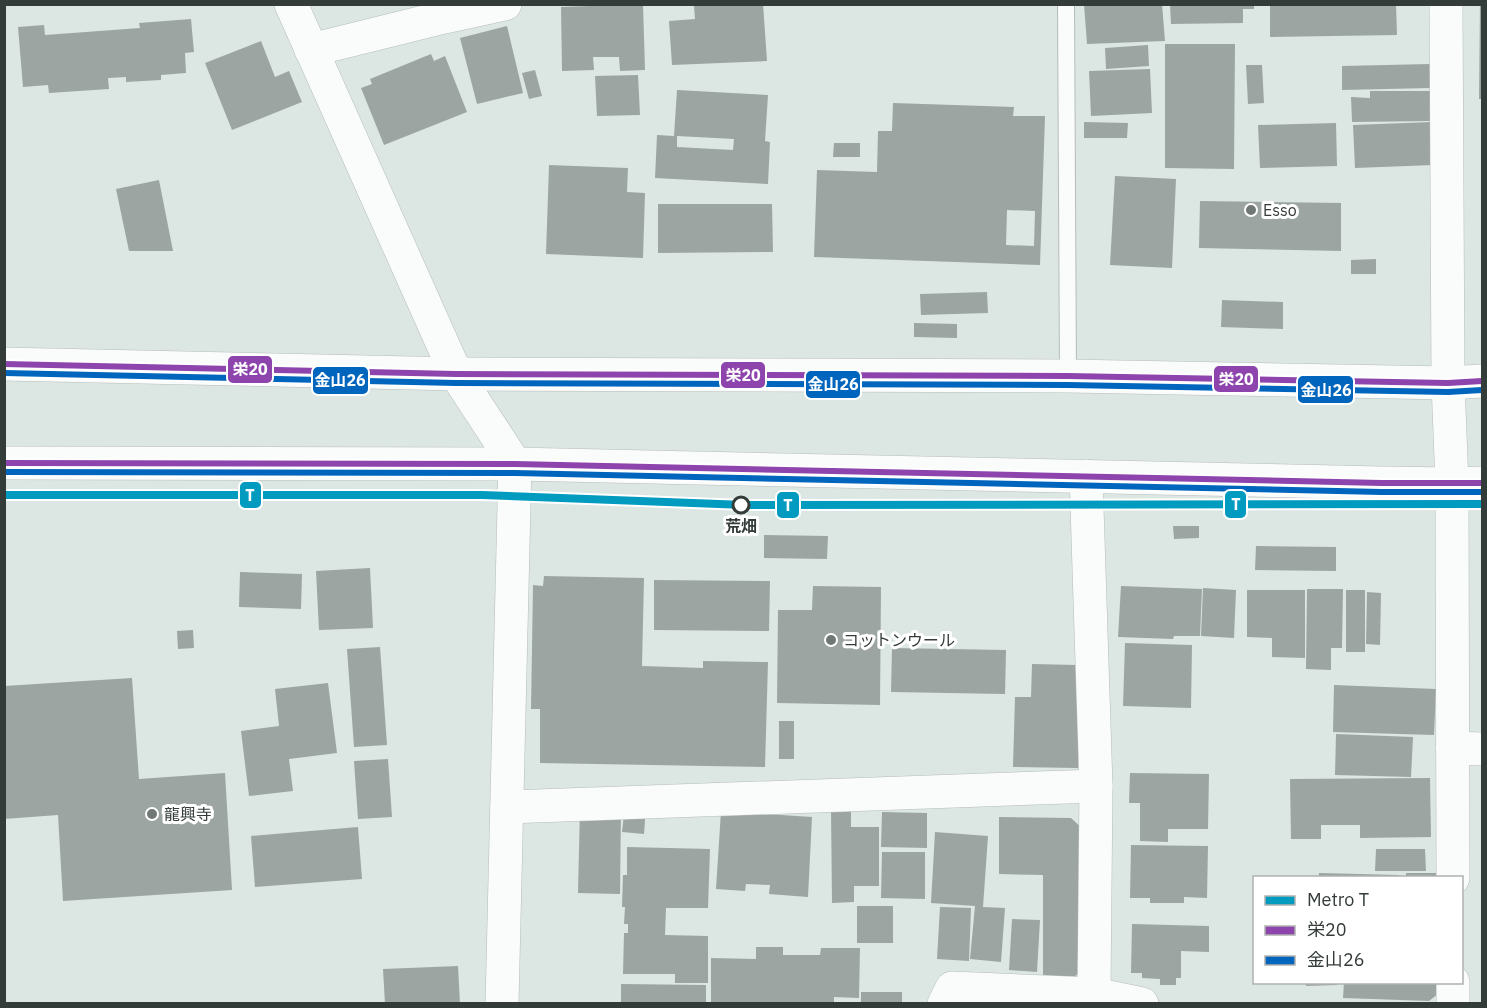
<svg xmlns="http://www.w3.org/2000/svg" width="1487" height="1008" viewBox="0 0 1487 1008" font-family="'IBM Plex Sans','Noto Sans JP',sans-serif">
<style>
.building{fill:#9da5a3;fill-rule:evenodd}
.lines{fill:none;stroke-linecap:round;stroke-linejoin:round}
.lane-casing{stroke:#b5bdba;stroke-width:18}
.street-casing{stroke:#b5bdba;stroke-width:34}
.primary-casing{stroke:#b5bdba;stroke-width:34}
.lane{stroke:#fafbfb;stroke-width:16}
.street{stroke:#fafbfb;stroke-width:33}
.primary{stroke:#fafbfb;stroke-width:33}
.bus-1-casing{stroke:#fff;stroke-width:10}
.bus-2-casing{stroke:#fff;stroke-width:10}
.bus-1{stroke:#8e44ad;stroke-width:6}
.bus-2{stroke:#0065bd;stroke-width:6}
.metro-1-casing{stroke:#fff;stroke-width:12}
.metro-1{stroke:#009bbf;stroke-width:8}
.poi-dot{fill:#6f7874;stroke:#fff;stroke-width:2}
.stop-dot{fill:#fff;stroke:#343c39;stroke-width:3}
.labels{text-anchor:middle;stroke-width:6;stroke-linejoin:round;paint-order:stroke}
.poi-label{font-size:16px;fill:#343c39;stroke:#fff;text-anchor:start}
.stop-label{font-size:16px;font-weight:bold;fill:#343c39;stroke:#fff}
.line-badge{stroke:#fff;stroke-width:2}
.badge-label{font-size:16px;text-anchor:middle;font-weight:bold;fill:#fff}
</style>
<rect width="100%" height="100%" fill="#dce6e3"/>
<g class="building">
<polygon points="643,4 645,70 620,71 619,57 593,57 594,70 562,71 561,7"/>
<polygon points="710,4 763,4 767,61 672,65 669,21 695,19 694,6"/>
<polygon points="1084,4 1162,4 1165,41 1087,44"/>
<polygon points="1170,4 1254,4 1254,9 1243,9 1243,23 1171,24"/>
<polygon points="1270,4 1396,4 1397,35 1270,37"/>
<polygon points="1480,4 1482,4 1482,99 1479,99"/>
<polygon points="191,19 194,52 185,53 186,73 161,75 161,80 126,82 126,77 108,78 109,89 49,93 48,85 23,87 18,27 44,25 45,35 140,28 139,23"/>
<polygon points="507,26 523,93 477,104 460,38"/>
<polygon points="261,41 275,77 289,71 302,102 232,130 205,63"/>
<polygon points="1165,44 1235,44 1234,169 1165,168"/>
<polygon points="1148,45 1149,66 1106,69 1105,48"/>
<polygon points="431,54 434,61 445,56 467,112 384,145 361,88 372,84 370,79"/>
<polygon points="1430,64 1430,88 1342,90 1342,66"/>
<polygon points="1246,65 1262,65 1264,103 1248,104"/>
<polygon points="1150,69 1152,113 1091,116 1089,71"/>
<polygon points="535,70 542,96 529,99 522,73"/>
<polygon points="638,75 640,115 597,116 595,76"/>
<path d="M677,90L768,95L765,141L770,142L768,184L655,178L657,135L674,136ZM677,136L734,139L733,150L677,147Z"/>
<polygon points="1370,91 1431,91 1432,121 1352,122 1351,97 1370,98"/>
<path d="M893,103L1014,107L1013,116H1045L1040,265L814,257L817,170L877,172L878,131H892ZM1007,210L1035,211L1034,246L1006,245Z"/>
<polygon points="1084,122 1128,123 1127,138 1084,138"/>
<polygon points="1432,122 1433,165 1355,168 1353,125"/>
<polygon points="1336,123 1337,166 1260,168 1258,125"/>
<polygon points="834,143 860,143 860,157 833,157"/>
<polygon points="549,165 628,168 627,192 645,193 643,258 546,254"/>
<polygon points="1115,176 1176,179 1172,268 1110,265"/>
<polygon points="159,180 173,251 129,251 116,189"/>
<polygon points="1200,201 1341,203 1341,251 1199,248"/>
<polygon points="658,204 772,204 773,252 658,253"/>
<polygon points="1376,259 1376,274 1351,274 1351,260"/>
<polygon points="987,292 988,313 921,315 920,294"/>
<polygon points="1222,300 1283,302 1283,329 1221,327"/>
<polygon points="914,323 957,324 957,338 914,337"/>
<polygon points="1173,526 1199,526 1199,538 1174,539"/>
<polygon points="764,535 828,536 827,559 764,558"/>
<polygon points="1256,546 1336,547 1336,571 1255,570"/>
<polygon points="370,568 373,628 319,630 316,571"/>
<polygon points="240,572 302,574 301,609 239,607"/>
<polygon points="544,576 644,578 642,666 703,668 703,661 768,662 765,767 540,763 540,709 531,709 533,585 543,586"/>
<polygon points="654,580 770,581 769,631 654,630"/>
<polygon points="813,586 881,587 880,705 777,703 778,610 812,610"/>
<polygon points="1121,586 1202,589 1200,636 1174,636 1173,639 1118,637"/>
<polygon points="1203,588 1236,590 1234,638 1201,636"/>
<polygon points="1307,589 1343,589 1342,648 1331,648 1331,670 1306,669"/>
<polygon points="1247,590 1305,590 1305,658 1272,657 1272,638 1247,637"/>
<rect x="1346" y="590" width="19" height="62"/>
<polygon points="1367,592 1381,593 1380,645 1366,644"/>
<polygon points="193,630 194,648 178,649 177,631"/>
<polygon points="1125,643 1192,645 1191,708 1123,706"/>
<polygon points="380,647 387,745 354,747 347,649"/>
<polygon points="892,648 1006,650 1005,694 891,692"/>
<polygon points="1032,664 1077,665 1080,698 1078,768 1013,767 1015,697 1031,697"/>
<polygon points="132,678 139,779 225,773 232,890 63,901 58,815 4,819 4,686"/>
<polygon points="328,683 337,753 289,759 293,791 249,796 241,731 279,726 275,689"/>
<polygon points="1334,685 1436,689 1434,735 1333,732"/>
<rect x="779" y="721" width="15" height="38"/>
<polygon points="1336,734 1413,737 1411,777 1335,775"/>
<polygon points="388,759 392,817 358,819 354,761"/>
<polygon points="1130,773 1209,774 1208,829 1168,829 1168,842 1140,841 1140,803 1129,803"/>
<polygon points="1430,778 1431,837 1360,838 1360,825 1321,825 1321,839 1291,839 1290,779"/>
<polygon points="625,806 646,807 644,834 622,832"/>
<polygon points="580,808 621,809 620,894 578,893"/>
<polygon points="851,809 851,827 879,827 879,886 854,886 854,902 832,903 831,810"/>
<polygon points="721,811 812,817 808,897 769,894 770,885 746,884 745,891 716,889"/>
<polygon points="882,812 927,813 927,848 881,847"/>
<polygon points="999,817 1071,818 1084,830 1088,965 1072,979 1043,978 1043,875 999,874"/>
<polygon points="358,827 362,879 255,887 251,836"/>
<polygon points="935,832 988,836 983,907 1005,908 1001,962 970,959 975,906 931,903"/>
<polygon points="1131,845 1208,846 1207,898 1184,897 1184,903 1150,903 1150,898 1130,898"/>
<polygon points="627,847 710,849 708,908 666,908 665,935 708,936 708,983 675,983 675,974 623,974 624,933 628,933 628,924 624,924 625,907 622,907 623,875 627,875"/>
<polygon points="1376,849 1425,849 1426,871 1375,871"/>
<polygon points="882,852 925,852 925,899 881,898"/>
<polygon points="1319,873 1399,875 1399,878 1319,878"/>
<rect x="1406" y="873" width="31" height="5"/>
<rect x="857" y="906" width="36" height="37"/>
<polygon points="940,907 971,908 969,961 937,959"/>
<polygon points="1012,919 1040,920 1037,972 1009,970"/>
<polygon points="1132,924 1209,926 1209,952 1181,951 1181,978 1176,978 1176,985 1160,985 1160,979 1142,978 1142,973 1131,973"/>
<polygon points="756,947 783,947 783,955 820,955 821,948 860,948 859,998 834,997 834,1004 711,1004 711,958 756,959"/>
<polygon points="458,966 460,1004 385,1004 383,969"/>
<polygon points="1306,982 1337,982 1337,985 1306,986"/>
<polygon points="1344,982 1438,982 1438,994 1429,1001 1343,998"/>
<polygon points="621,984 706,985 706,1004 621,1004"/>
<rect x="861" y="992" width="41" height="12"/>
</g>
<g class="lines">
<g class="lane-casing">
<polyline id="lane" points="1066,4 1068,376"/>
</g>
<g class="street-casing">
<g id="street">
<polyline points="291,4 456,374 515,464 502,1004"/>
<polyline points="1446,4 1448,383 1452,484 1453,878"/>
<polyline points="311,50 436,19 505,4"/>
<polyline points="1086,476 1096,786 1094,994"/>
<polyline points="1452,748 1482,749"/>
<polyline points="507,807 1096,786"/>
<polyline points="1453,982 1453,1004"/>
<polyline points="944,1004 952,988 1094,994 1142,1004"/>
</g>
</g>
<g class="primary-casing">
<g id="primary">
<polyline points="4,364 456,374 1068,376 1448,383 1482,381"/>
<polyline points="4,463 515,464 1382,483 1452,484 1482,483"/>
</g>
</g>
<use href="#lane" class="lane"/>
<use href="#street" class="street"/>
<use href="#primary" class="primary"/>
<g class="bus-1-casing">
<g id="bus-1">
<polyline points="4,364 456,374 1068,376 1448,383 1482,381"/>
<polyline points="4,463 515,464 1382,483 1482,483"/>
</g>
</g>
<g class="bus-2-casing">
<g id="bus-2">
<polyline points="4,373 456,383 1068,385 1448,392 1482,390"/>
<polyline points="4,472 515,473 1382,492 1482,492"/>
</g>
</g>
<use href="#bus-1" class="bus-1"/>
<use href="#bus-2" class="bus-2"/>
<g class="metro-1-casing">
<polyline id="metro-1" points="4,495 482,495 745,505 1482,504"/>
</g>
<use href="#metro-1" class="metro-1"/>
</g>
<g class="poi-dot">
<circle cx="1251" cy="210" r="6"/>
<circle cx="831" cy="640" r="6"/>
<circle cx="152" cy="814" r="6"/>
</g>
<circle class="stop-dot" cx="741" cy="505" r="8"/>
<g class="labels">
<g class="poi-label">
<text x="1263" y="216">Esso</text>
<text x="843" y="646">コットンウール</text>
<text x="164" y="820">龍興寺</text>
</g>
<g class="stop-label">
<text x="741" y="532">荒畑</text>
</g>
</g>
<g class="line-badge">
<rect x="227" y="355" width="46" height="29" rx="6" fill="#8e44ad"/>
<rect x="720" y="361" width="46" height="28" rx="6" fill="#8e44ad"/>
<rect x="1213" y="365" width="46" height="28" rx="6" fill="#8e44ad"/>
<rect x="312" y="366" width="57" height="29" rx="6" fill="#0065bd"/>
<rect x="805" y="370" width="56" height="29" rx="6" fill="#0065bd"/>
<rect x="1297" y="375" width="57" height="29" rx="6" fill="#0065bd"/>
<rect x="239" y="481" width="23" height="28" rx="6" fill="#009bbf"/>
<rect x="1224" y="490" width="23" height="29" rx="6" fill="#009bbf"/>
<rect x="776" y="491" width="24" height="28" rx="6" fill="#009bbf"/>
</g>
<g class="badge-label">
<text x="250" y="375">栄20</text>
<text x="743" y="381">栄20</text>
<text x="1236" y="385">栄20</text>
<text x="340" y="386">金山26</text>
<text x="833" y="390">金山26</text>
<text x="1326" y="396">金山26</text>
<text x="250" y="501">T</text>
<text x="1236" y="510">T</text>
<text x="788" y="511">T</text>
</g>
<rect width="1487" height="1008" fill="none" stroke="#343c39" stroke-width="12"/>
<rect x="1253" y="876" width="210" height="108" fill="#ffffff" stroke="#aeb1b0" stroke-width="1.5"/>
<rect x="1265" y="896" width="30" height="9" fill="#009bbf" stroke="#aeb1b0" stroke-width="1.5"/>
<text x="1307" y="906" font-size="18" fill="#343c39">Metro T</text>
<rect x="1265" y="926" width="30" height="9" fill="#8e44ad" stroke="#aeb1b0" stroke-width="1.5"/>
<text x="1307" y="936" font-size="18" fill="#343c39">栄20</text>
<rect x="1265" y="956" width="30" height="9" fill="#0065bd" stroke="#aeb1b0" stroke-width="1.5"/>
<text x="1307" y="966" font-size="18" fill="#343c39">金山26</text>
</svg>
